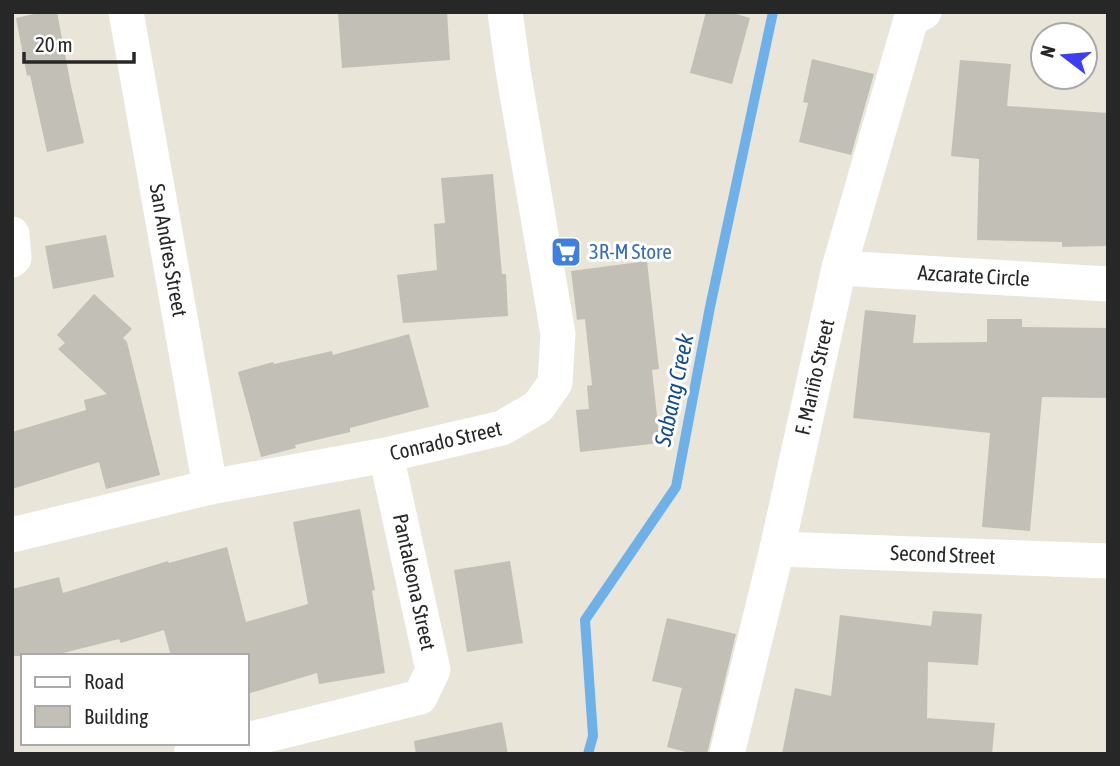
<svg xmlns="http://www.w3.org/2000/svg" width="1120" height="766" viewBox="0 0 1120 766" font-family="'Asap Condensed',sans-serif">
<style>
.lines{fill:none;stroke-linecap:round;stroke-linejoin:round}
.stream{stroke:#6eb1e9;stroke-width:10}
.building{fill:#c1bfb6}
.minor{stroke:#fff;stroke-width:35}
.labels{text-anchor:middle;stroke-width:6;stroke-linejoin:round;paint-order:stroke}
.street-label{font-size:21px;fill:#272727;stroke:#fff}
.shop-label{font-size:21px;fill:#366cbe;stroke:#fff;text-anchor:start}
.water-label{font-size:23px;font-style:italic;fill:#124d90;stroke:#fff}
</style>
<rect width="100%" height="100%" fill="#e9e5d9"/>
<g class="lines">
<polyline class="stream" points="588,754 593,736 585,620 676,487 710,307 773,12"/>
</g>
<g class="building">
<polygon points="43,12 57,12 71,86 84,143 47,152 30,75 27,76 16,18"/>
<polygon points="338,12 447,12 450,60 342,68"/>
<polygon points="706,12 729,12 750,18 732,84 690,73"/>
<polygon points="812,59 874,74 851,155 799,142 808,103 803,102"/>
<polygon points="960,60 1011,64 1007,106 1108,113 1108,246 1062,247 1062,242 977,240 979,159 951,156"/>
<polygon points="493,174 502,274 506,274 508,316 403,323 397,275 437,270 434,224 445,223 441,178"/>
<polygon points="106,235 114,277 53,289 45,246"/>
<polygon points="647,261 659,369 652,370 660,443 580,452 576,410 589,409 587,386 592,385 585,319 577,320 571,271"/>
<polygon points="94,294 132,329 123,338 127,342 160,475 106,489 99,462 12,489 12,432 86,410 84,400 107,394 58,349 65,343 57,335"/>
<polygon points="865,310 916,315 913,343 987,342 987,319 1022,319 1022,327 1108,328 1108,398 1042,397 1030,531 982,527 990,433 853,418"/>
<polygon points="409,334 429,407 350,428 350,432 295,445 296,448 261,457 238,372 273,362 274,364 332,351 333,355"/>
<polygon points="360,509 375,590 372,591 385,673 319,684 317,673 247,694 247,656 171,656 164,630 121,643 119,639 51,656 12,656 12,589 59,577 63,593 168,561 169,563 227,547 246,622 308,604 293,522"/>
<polygon points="510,561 523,643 467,652 454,570"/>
<polygon points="933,611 982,614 978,665 928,662 927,718 995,723 992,754 782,754 795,688 831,696 840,615 931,626"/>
<polygon points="667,618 736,634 707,754 693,754 667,747 682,688 652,681"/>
<polygon points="502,722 508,754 416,754 414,741"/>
</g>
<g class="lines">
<g class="minor">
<path id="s1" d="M126,12L210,487"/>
<polyline points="12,234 14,258 12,260"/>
<path id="s2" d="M839,268L1108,284"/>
<path id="s3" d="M12,535L210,487L386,455L502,428L538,407L555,383L558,334L513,70L505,12"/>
<path id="s4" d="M777,549L1108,561"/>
<polyline points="247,740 420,697 433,670 386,455"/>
<polyline points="191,754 234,743"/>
<path id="s5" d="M727,754L777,549L839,268L911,19L924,12"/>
</g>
</g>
<defs>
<g id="supermarket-square" transform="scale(1.575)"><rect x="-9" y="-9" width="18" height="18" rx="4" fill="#3f7fe0" stroke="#fff"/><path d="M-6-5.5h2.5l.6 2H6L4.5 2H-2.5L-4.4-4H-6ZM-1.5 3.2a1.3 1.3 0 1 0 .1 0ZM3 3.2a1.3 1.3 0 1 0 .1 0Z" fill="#fff"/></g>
</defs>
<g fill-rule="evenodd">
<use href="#supermarket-square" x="566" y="252"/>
</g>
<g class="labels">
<g class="street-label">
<text dy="7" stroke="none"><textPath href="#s1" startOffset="242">San Andres Street</textPath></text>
<text dy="7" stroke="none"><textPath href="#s2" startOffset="135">Azcarate Circle</textPath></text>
<text dy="7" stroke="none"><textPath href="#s5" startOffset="387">F. Mariño Street</textPath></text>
<text dy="7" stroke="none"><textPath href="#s3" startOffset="444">Conrado Street</textPath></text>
<text dy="7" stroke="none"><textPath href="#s4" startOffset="166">Second Street</textPath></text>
<text transform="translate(414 582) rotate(78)" y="7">Pantaleona Street</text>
</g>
<g class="shop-label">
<text x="589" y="259">3R-M Store</text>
</g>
<g class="water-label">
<text transform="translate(674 390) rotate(-78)" y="8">Sabang Creek</text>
</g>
</g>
<rect width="1120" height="766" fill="none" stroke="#272727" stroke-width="28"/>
<rect x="21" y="654" width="228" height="91" fill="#ffffff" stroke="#a9a9a9" stroke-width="2"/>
<rect x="35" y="677" width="35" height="10" fill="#ffffff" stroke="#a9a9a9" stroke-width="2"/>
<text x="84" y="689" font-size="21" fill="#272727">Road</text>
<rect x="35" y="706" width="35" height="21" fill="#c1bfb6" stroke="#a9a9a9" stroke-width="2"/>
<text x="84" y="724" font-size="21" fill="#272727">Building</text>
<g transform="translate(1064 56) rotate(286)"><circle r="33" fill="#ffffff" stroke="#a9a9a9" stroke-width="2"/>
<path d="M0-5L12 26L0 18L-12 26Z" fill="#3d3df2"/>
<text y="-10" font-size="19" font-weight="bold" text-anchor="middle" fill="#272727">N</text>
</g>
<path d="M24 52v10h110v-10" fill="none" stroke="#272727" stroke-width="3.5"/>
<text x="35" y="52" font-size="21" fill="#272727" stroke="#ffffff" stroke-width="5" paint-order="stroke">20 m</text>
</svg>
